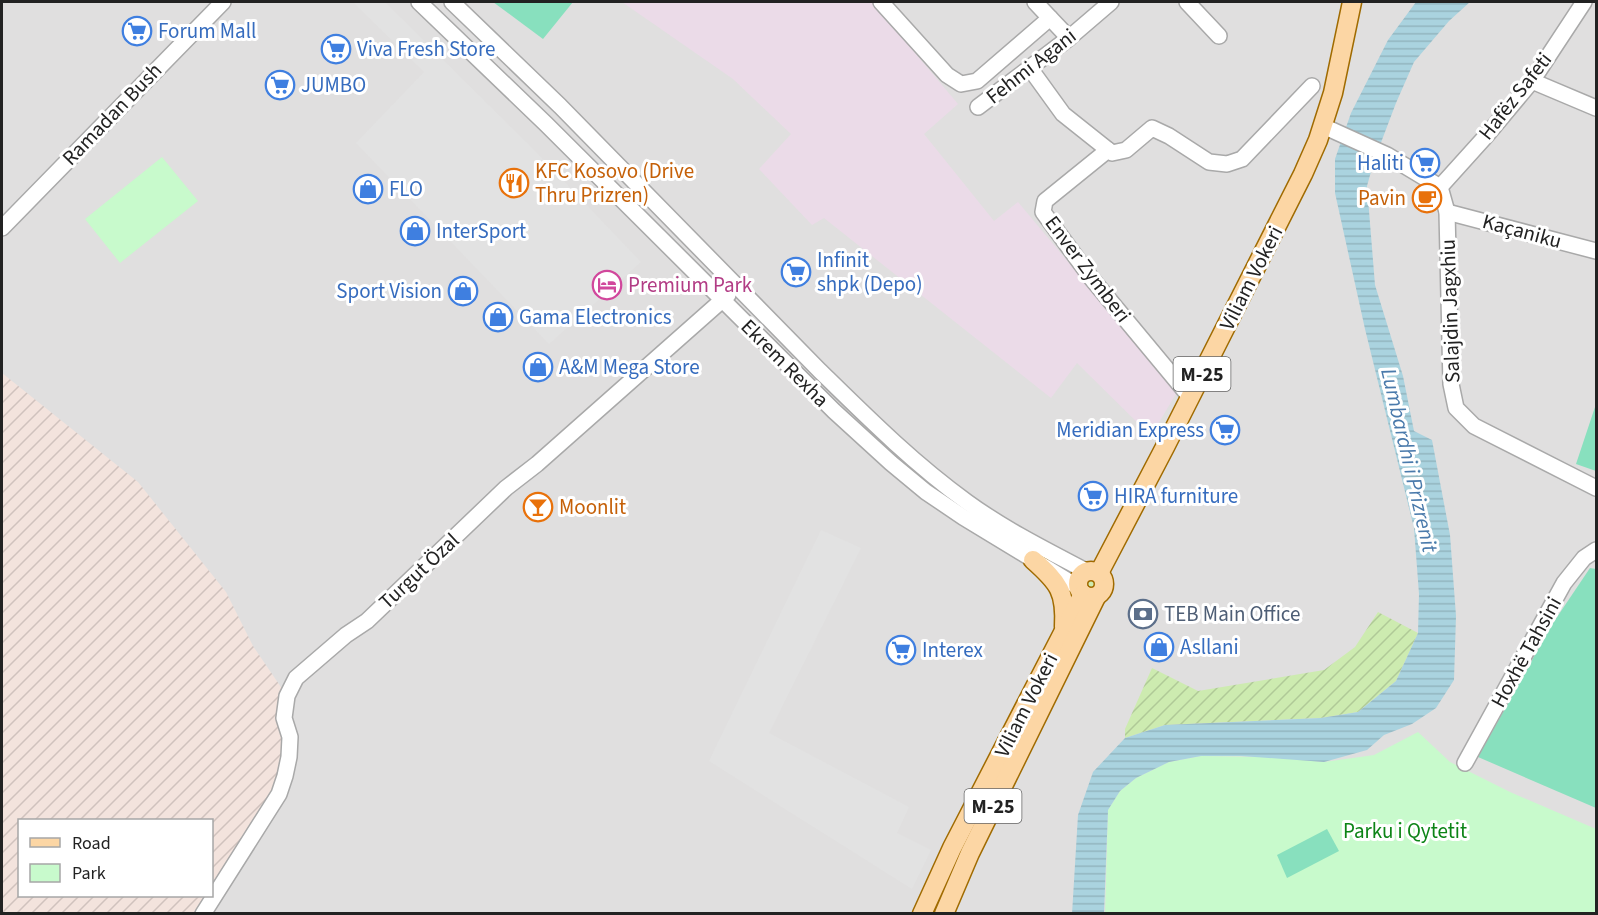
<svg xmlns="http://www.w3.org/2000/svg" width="1598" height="915" viewBox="0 0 1598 915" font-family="'Source Sans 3',sans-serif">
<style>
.residential{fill:#e0dfdf;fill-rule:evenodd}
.military{fill:url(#military-furrows);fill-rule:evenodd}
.railway{fill:#ebdbe8}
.grass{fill:url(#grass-tufts)}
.park{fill:#c8facc}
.garden{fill:url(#garden-furrows)}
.pitch{fill:#88e0be}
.parking{fill:#e2e2e2}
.water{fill:url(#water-rules)}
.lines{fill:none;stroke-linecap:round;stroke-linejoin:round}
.minor-casing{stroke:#a9a9a9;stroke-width:18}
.major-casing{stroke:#a06b00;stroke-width:21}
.minor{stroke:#fff;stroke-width:15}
.major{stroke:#fcd6a4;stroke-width:18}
.labels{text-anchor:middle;stroke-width:6;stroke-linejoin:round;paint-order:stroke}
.shield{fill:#fff;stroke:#646464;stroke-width:1.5}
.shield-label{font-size:20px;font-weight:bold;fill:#222}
.shop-label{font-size:21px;fill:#366cbe;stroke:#fff;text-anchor:start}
.street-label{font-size:21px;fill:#222;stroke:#fff}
.food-label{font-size:21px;fill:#c56008;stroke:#fff;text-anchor:start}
.hotel-label{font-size:21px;fill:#b23c85;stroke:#fff;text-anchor:start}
.service-label{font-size:21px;fill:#4e5e75;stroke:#fff;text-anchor:start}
.park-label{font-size:21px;fill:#0c8416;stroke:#fff}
.water-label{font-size:22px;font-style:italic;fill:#4a7aab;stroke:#fff}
</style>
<defs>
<pattern id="military-furrows" width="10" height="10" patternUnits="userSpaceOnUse" patternTransform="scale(1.5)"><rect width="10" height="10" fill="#f3e3dd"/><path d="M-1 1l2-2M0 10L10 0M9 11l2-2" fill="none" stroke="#d0c2bd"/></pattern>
<pattern id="grass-tufts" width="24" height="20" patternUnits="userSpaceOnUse" patternTransform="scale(1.5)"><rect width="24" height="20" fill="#cdebb0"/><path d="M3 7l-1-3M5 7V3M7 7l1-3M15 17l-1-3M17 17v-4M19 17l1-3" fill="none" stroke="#b0c997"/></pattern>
<pattern id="garden-furrows" width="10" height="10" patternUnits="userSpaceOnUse" patternTransform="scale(1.5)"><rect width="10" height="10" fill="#cdebb0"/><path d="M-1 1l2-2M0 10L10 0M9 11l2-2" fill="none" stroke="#b0c997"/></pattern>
<pattern id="water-rules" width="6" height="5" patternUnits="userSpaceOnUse" patternTransform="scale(1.5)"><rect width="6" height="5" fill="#aad3df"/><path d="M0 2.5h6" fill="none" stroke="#92b5bf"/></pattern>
</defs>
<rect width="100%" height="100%" fill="#f2efe9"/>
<path class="residential" d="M2,2H1596V913L2,914ZM20,820H212V896H20Z"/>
<path class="military" d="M2,373L138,482L226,592L253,646L287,696L285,776L203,913H2ZM20,820H212V896H20Z"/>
<polygon class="railway" points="622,2 872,2 958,104 924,134 994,221 1018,202 1177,392 1151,436 1077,363 1051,398 824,218 812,225 759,169 791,134 733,79"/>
<path class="grass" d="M1085,575L1102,579C1104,587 1101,590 1095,595L1080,584L1081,580Z"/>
<g class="park">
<polygon points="162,157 198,201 120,263 85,219"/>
<polygon points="1418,732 1450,762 1510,792 1596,829 1596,913 1105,914 1108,810 1120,791 1136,778 1169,762 1201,756 1269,757 1324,762 1374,755"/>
</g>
<polygon class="garden" points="1378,612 1418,633 1396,681 1358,712 1321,718 1165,725 1125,738 1125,729 1152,668 1198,691 1324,670 1355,647"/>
<g class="pitch">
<polygon points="493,2 573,2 543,39"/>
<polygon points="1596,404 1596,471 1576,464"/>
<polygon points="1590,568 1596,569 1596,808 1478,757 1551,626"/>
<polygon points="1327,829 1339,851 1287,878 1277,855"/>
</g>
<g class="parking">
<polygon points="353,2 385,2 537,153 641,262 549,344 356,143 424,72"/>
<polygon points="821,530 861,548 769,733 909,807 897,833 931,850 912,889 709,761"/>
</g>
<polygon class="water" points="1416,2 1470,2 1449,21 1414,62 1396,103 1374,161 1367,186 1375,285 1403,376 1414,431 1432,440 1450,535 1456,616 1454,680 1436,708 1412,724 1384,735 1367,750 1324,762 1241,756 1201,756 1169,762 1136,778 1120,791 1108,810 1104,913 1072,914 1078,815 1093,772 1125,738 1165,725 1321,718 1358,712 1396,681 1418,633 1419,594 1414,528 1365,329 1335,193 1335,159 1351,113 1388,40"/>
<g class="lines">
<g class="minor-casing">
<g id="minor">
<polyline points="419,2 546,124 834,411 891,463 926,492 963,517 1078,587"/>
<path d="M452,2L560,106L819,370C866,416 913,463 967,502C1004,529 1046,550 1086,571"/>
<polyline points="881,2 947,75 961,84 977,81 1050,18"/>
<polyline points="1035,2 1069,38"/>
<polyline points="1187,2 1219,36"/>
<polyline points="1029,67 1063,114 1112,153 1126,150 1152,128 1169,136 1209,162 1227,164 1242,159 1312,86"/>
<polyline points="1532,81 1596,108"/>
<polyline points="978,107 1069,38 1111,2"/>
<polyline points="1323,126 1387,155 1440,187 1447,212 1451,384 1456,408 1474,426 1596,488"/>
<polyline points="1108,150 1045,201 1043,212 1092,279 1190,397"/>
<polyline points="1440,187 1486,136 1532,81 1584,2"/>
<polyline points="1447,212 1596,251"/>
<polyline points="2,228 223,2"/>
<polyline points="1465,763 1564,583 1584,558 1596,550"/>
<polyline points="203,914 279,794 285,776 289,757 290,737 284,718 287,696 296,678 346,635 367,621 506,488 537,464 728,295"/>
</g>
</g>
<g class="major-casing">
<g id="major">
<path d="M1033,560C1059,583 1066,592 1064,627"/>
<circle cx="1091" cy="584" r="13"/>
<polyline points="1099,573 1165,447 1303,174 1318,140 1333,93 1352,2"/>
<polyline points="922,914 952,848 1083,594"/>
<polyline points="944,914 970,853 1096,597"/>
</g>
</g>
<use href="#minor" class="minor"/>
<use href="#major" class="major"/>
</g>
<defs>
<g id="supermarket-ring" transform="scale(1.5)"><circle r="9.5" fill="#fff" stroke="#3f7fe0" stroke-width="1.5"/><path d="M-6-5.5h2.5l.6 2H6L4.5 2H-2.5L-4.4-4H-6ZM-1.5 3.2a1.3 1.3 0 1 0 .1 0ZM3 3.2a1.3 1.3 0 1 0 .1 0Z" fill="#3f7fe0"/></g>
<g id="restaurant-ring" transform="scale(1.5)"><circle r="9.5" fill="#fff" stroke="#e8710a" stroke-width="1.5"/><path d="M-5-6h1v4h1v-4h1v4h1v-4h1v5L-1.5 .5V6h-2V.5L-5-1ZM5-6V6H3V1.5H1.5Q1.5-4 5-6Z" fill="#e8710a"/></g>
<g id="shop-ring" transform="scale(1.5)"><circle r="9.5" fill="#fff" stroke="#3f7fe0" stroke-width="1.5"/><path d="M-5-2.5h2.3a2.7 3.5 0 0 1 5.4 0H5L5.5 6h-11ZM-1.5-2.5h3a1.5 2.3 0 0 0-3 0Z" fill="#3f7fe0"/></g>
<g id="cafe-ring" transform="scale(1.5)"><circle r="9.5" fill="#fff" stroke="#e8710a" stroke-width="1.5"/><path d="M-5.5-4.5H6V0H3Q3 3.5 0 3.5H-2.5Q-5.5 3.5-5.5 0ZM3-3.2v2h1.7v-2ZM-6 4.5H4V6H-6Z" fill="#e8710a"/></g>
<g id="hotel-ring" transform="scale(1.5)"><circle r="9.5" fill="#fff" stroke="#d1479c" stroke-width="1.5"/><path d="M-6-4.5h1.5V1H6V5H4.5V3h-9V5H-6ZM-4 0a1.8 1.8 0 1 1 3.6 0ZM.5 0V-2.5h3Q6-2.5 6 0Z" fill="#d1479c"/></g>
<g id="bar-ring" transform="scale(1.5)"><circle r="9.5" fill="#fff" stroke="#e8710a" stroke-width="1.5"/><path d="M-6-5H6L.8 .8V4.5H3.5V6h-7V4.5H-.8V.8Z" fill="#e8710a"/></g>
<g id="bank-ring" transform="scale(1.5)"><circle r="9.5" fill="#fff" stroke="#5c6f8a" stroke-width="1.5"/><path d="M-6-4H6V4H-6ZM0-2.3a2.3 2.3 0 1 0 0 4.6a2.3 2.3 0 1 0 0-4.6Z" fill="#5c6f8a"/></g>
</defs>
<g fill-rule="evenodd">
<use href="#supermarket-ring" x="137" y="31"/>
<use href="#supermarket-ring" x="336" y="49"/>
<use href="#supermarket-ring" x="280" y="85"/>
<use href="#supermarket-ring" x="1425" y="163"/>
<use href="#restaurant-ring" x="514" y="183"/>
<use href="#shop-ring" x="368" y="189"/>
<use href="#cafe-ring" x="1427" y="198"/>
<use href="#shop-ring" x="415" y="231"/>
<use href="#supermarket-ring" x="796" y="272"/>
<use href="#hotel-ring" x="607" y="285"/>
<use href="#shop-ring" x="463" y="291"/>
<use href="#shop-ring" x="498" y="317"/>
<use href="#shop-ring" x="538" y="367"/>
<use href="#supermarket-ring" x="1225" y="430"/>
<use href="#supermarket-ring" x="1093" y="496"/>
<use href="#bar-ring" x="538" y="507"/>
<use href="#bank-ring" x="1143" y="614"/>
<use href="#shop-ring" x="1159" y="647"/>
<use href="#supermarket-ring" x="901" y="650"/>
</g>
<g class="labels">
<g class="shield">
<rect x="1173.5" y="357" width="57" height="34" rx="4.5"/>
<rect x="964.5" y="789" width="57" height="34" rx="4.5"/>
</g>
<g class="shield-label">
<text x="1202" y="381">M-25</text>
<text x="993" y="813">M-25</text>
</g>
<g class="shop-label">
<text x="158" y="38">Forum Mall</text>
<text x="357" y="56">Viva Fresh Store</text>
<text x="301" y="92">JUMBO</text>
<text x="1404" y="170" text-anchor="end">Haliti</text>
<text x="389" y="196">FLO</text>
<text x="436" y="238">InterSport</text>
<text x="817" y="267">Infinit<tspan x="817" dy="24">shpk (Depo)</tspan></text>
<text x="442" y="298" text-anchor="end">Sport Vision</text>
<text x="519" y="324">Gama Electronics</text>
<text x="559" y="374">A&amp;M Mega Store</text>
<text x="1204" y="437" text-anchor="end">Meridian Express</text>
<text x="1114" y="503">HIRA furniture</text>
<text x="1180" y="654">Asllani</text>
<text x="922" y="657">Interex</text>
</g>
<g class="street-label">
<text transform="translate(1031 66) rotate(-38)" y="7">Fehmi Agani</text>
<text transform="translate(1515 96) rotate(-52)" y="7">Hafëz Safeti</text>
<text transform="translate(112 114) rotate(-46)" y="7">Ramadan Bush</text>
<text transform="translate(1522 231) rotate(15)" y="7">Kaçaniku</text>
<text transform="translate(1088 269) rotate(53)" y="7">Enver Zymberi</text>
<text transform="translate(1251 278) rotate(-63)" y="7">Viliam Vokeri</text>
<text transform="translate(1450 311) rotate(-92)" y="7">Salajdin Jagxhiu</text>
<text transform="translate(785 363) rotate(45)" y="7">Ekrem Rexha</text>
<text transform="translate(419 571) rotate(-43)" y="7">Turgut Özal</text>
<text transform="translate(1526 652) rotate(-61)" y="7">Hoxhë Tahsini</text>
<text transform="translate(1026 705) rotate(-63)" y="7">Viliam Vokeri</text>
</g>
<g class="food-label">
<text x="535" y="178">KFC Kosovo (Drive<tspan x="535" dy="24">Thru Prizren)</tspan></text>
<text x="1406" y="205" text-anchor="end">Pavin</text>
<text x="559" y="514">Moonlit</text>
</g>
<g class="hotel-label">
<text x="628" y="292">Premium Park</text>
</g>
<g class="service-label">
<text x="1164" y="621">TEB Main Office</text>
</g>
<g class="park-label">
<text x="1405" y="838">Parku i Qytetit</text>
</g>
<g class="water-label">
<text transform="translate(1410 460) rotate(77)" y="8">Lumbardhi i Prizrenit</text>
</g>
</g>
<rect width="1598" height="915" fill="none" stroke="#222222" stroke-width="6"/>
<rect x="18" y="819" width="195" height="78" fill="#ffffff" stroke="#a7a7a7" stroke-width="1.5"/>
<rect x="30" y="838" width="30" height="9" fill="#fcd6a4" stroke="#a7a7a7" stroke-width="1.5"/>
<text x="72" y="849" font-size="18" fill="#222222">Road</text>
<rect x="30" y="864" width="30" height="18" fill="#c8facc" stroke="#a7a7a7" stroke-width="1.5"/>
<text x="72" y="879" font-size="18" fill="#222222">Park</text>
</svg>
